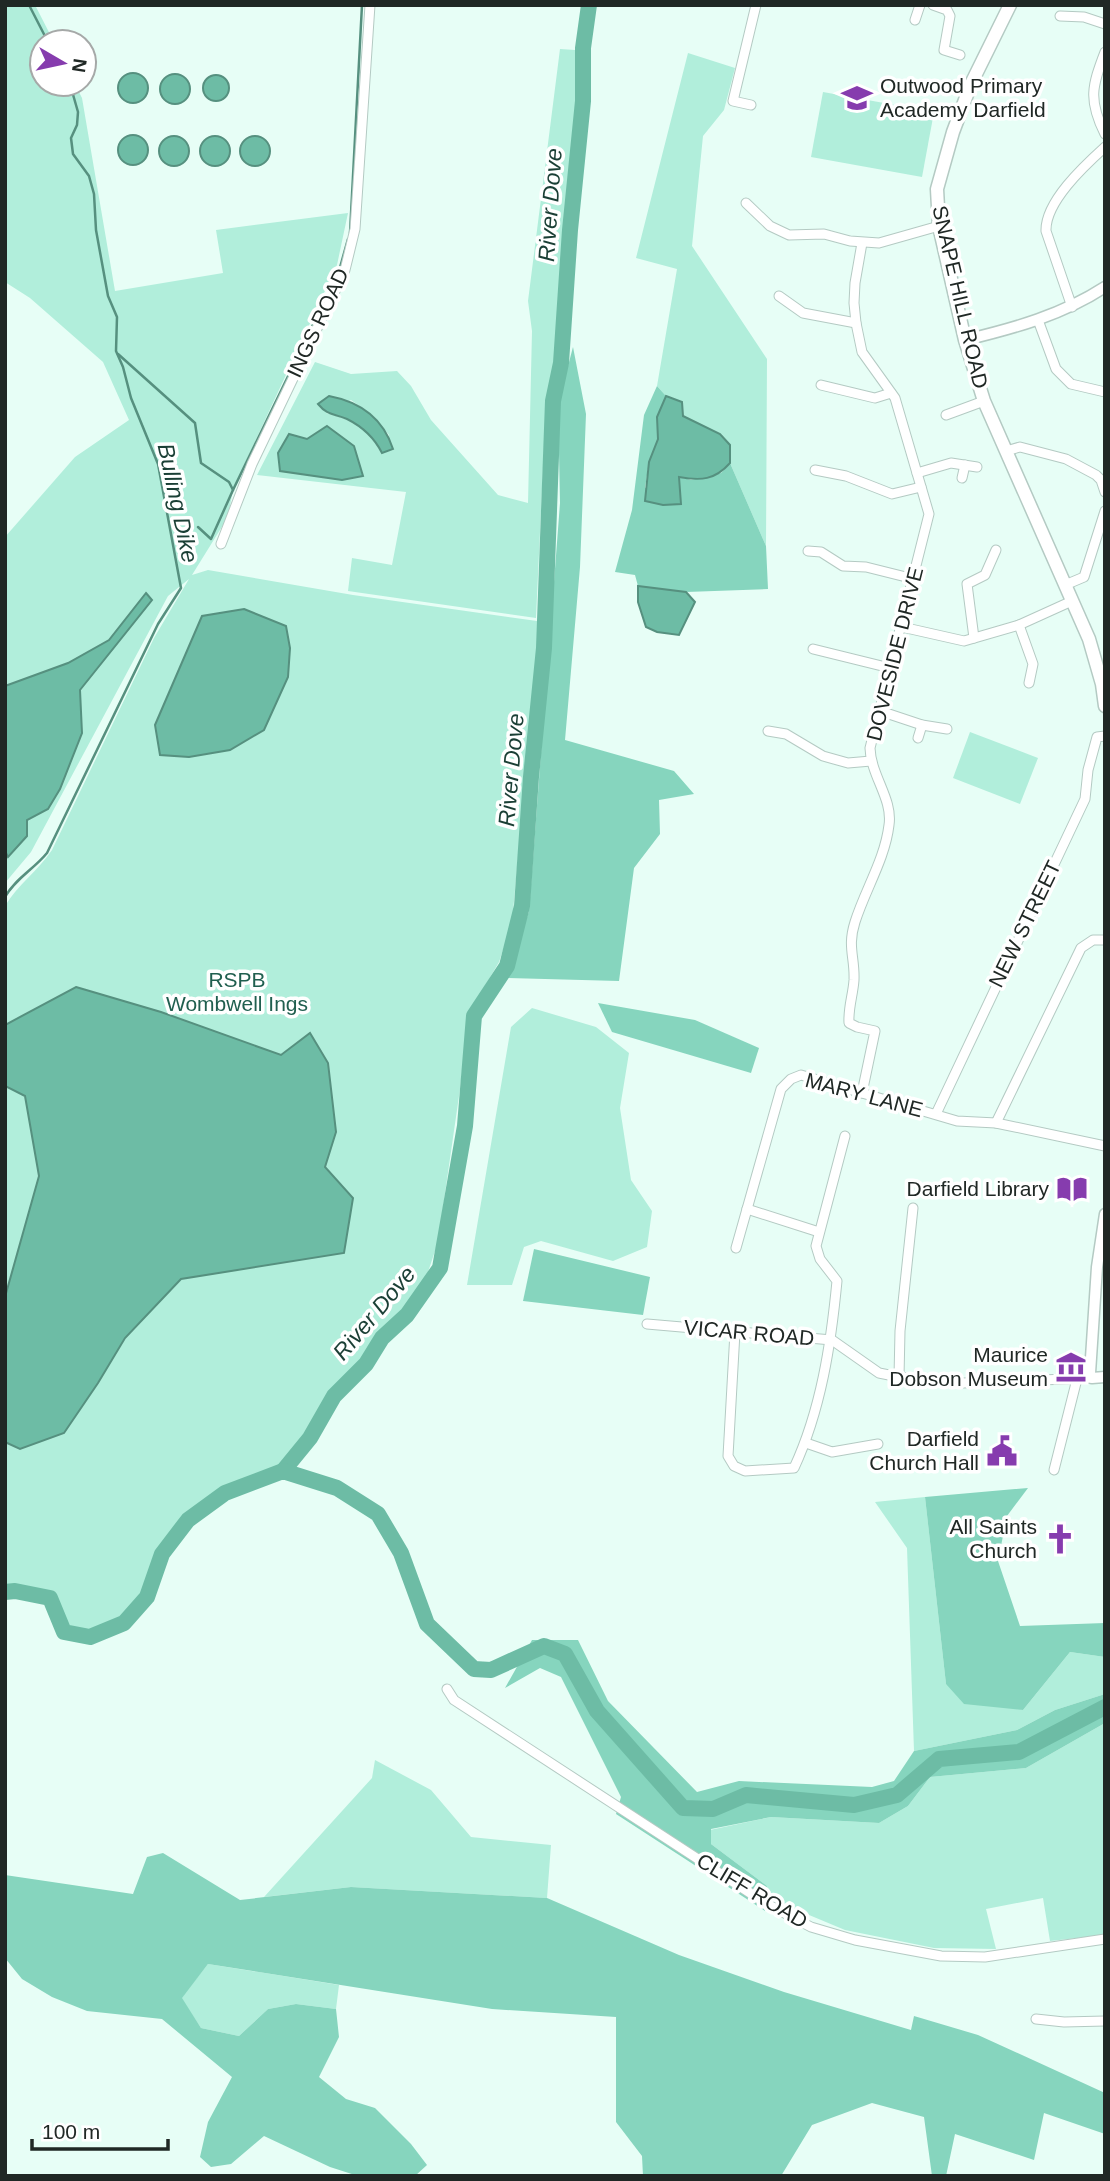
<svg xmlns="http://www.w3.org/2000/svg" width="1110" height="2181" viewBox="0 0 1110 2181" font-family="Arial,sans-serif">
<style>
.green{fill:#b1eedb;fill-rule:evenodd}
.forest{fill:#86d5be}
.water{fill:#6dbca5;stroke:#56907f;stroke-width:2}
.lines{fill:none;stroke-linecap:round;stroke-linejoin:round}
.stream{stroke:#56907f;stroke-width:2.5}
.river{stroke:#6dbca5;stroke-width:16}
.minor-casing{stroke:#b4cac3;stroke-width:11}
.tertiary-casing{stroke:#b4cac3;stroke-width:13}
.secondary-casing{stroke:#b4cac3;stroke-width:15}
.minor{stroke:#fff;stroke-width:9}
.tertiary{stroke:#fff;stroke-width:10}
.secondary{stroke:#fff;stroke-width:12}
.labels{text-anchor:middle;stroke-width:7;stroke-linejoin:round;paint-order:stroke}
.poi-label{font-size:21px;fill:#202825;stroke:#fff;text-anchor:end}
.street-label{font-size:21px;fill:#202825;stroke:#fff}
.park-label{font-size:21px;fill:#205f4f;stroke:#fff}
.water-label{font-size:23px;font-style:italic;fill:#1a3f35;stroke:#fff}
</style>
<rect width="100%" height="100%" fill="#e7fef6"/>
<g class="green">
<path d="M5,5H35L54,42H42V84H75L82,98L115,291L223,273L216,230L348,213L337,265L233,489L228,517L192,575L208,570L353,595L537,621V648L512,923L499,962L468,1015L460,1089L438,1242L427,1275L409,1302L335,1389L305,1434L279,1465L220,1490L184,1516L158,1552L142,1595L121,1620L91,1633L68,1627L55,1595L16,1585L5,1587V906C18,884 38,871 52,850L154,638L189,579L168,596L31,852L5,883V851L8,856L27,820L48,809L60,789L82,733L80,690L151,600L146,594L109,640L68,663L5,686V537L75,457L129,420L103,362L30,298L5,282Z"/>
<path d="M560,49L575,50L576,102L554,362L546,403L536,618L348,591L352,558L392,565L406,492L257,475L315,362L351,374L397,371L411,386L431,420L498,495L528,503L532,331L528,301ZM351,400L374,417L389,435L382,453C369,429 351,419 326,413Z"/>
<polygon points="688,53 735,68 724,110 703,136 692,246 767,359 766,546 730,463 730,445 683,416 682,402 666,396 657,386 677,269 636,258"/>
<polygon points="823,92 934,112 922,177 811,157"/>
<polygon points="970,732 1038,758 1020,804 953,778"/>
<polygon points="532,1008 596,1027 629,1053 620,1108 631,1180 652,1211 647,1247 613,1261 541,1241 524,1247 512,1285 467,1285 511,1027"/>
<polygon points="925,1497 946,1684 1023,1710 1070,1652 1105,1657 1105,1694 1055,1710 1017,1730 914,1751 907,1548 875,1502"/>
<polygon points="1105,1723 1105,1935 1050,1941 1043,1898 986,1909 996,1949 934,1948 845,1930 766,1897 767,1886 711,1844 710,1830 771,1817 879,1823 908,1806 930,1777 1026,1768"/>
<polygon points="375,1760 431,1790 471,1837 551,1845 547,1898 351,1887 264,1897 372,1778"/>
<polygon points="208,1964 339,1985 336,2009 296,2004 268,2009 239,2036 201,2028 181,1998"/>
</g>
<g class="forest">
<polygon points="573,347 586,414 580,567 565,740 674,771 694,794 659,800 660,834 634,868 619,981 507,978 529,911 560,503 558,404"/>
<polygon points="657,386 666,396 657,417 658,439 649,462 645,488 679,477 691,480 721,473 730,463 766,546 768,589 686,592 638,586 635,575 615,572 632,510 644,415"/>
<polygon points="598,1003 695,1020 759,1048 751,1073 612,1032"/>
<polygon points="534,1249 650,1277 643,1315 523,1301"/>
<polygon points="1028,1488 1007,1516 998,1561 1020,1626 1105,1623 1105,1657 1070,1652 1023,1710 964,1704 946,1684 925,1497"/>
<polygon points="532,1640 578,1640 608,1701 697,1792 739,1781 872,1787 894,1781 914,1751 1017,1730 1055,1710 1105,1694 1105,1723 1026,1768 930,1777 908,1806 879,1823 771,1817 711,1829 711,1844 767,1886 765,1911 616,1814 621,1797 561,1677 540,1668 505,1688"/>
<polygon points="163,1853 240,1900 351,1887 547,1898 679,1955 784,1992 911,2030 914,2016 978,2035 1105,2093 1105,2134 1044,2113 1034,2160 955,2134 946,2176 932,2176 924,2117 872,2103 812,2125 781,2176 643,2176 642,2156 616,2122 616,2017 492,2009 208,1964 182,1998 201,2028 239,2036 268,2009 296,2004 336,2009 339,2037 319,2077 346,2099 375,2108 411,2144 427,2165 415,2176 358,2176 330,2167 264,2136 231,2164 211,2167 200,2157 208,2122 232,2077 162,2019 87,2011 52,1997 22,1979 5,1958 5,1875 133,1894 147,1857"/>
</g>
<g class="water">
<circle cx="133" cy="88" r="15"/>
<circle cx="175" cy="89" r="15"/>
<circle cx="216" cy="88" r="13"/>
<circle cx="133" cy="150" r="15"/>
<circle cx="174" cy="151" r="15"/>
<circle cx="255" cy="151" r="15"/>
<circle cx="215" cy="151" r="15"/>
<path d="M329,396C361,402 383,418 393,449L382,453C374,437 363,427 347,419C333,413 328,416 318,404Z"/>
<path d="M666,396L682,402L683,416L720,434L730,445V463C715,480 701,481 679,477L681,504L663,505L645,501L649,462L658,439L657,417Z"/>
<polygon points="327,426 354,446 363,476 342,480 280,471 278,453 289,434 307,439"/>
<polygon points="638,586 686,592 695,602 679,635 657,632 646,627 638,602"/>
<polygon points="146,593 152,600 80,690 82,733 60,789 48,809 27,820 27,836 8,857 5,851 5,686 68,663 109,640"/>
<polygon points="244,609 286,626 290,648 288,677 264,730 230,750 189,757 160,755 155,725 202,616"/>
<polygon points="76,987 161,1012 281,1055 310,1033 328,1063 336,1132 325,1167 353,1198 344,1253 181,1279 125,1338 98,1383 64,1433 20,1449 5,1442 5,1297 39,1176 25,1096 5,1086 5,1025"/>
</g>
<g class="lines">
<g class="stream">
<polyline points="29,5 48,42"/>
<polyline points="350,233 362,5"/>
<polyline points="118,354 195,423 201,463 229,482 233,490 211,539 198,527"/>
<polyline points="233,490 339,271 348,239"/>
<path d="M5,897C15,879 34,869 47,853L158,624L181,588L158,464L131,398L123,367L116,351L117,317L108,296L96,230L94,194L89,176L73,154L71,138L77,125L78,112L70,84"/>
</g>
<g class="river">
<polyline points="283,1471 310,1438 334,1396 366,1364 382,1338 407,1315 440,1268 465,1126 474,1016 507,966 522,906 531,777 544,648 553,401 561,363 570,230 583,101 583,48 589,5"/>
<polyline points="5,1592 15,1591 50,1598 64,1632 90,1637 124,1623 147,1597 162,1554 188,1520 225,1493 283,1471 337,1488 378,1514 401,1553 427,1624 474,1669 491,1670 544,1646 565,1654 597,1711 683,1808 713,1809 746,1795 854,1805 897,1795 939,1759 1019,1752 1105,1707"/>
</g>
<g class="minor-casing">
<g id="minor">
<polyline points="933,5 947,10 950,16 944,50 960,55"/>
<polyline points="1060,16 1084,17 1105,24"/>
<polyline points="915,20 920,5"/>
<path d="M1105,52C1092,86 1088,100 1105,134"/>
<polyline points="751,105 733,101 756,5"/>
<polyline points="746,203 770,226 789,235 824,234 850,241 879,243 939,226"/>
<polyline points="779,296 803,313 856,323"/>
<path d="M1072,307L1046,231C1045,202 1084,166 1105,147"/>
<polyline points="1038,320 1056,369 1071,384 1105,392"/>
<polyline points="821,385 875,398 891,393"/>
<polyline points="946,415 984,401"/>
<polyline points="1006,451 1020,447 1066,459 1096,475 1101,480 1105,492"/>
<polyline points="815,470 846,476 892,494 921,487"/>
<polyline points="917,473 951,463 977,467"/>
<polyline points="962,478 965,465"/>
<polyline points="221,544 252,464 345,270 355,229 370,5"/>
<polyline points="808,551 821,552 843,566 866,567 914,579"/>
<polyline points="1065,585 1084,577 1105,511"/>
<polyline points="1019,625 1033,664 1029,683"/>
<polyline points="902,627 964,641 1019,625 1072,601"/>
<polyline points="974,638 967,584 985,575 996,550"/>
<polyline points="813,649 890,668"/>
<polyline points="880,711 922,725 947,729"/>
<polyline points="768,731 786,734 823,756 848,763 871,761"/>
<polyline points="918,738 922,725"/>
<path d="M862,1093L875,1031L857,1027L849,1023C848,1008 853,995 854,980C855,957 847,947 855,922C865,890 885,859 889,825C893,799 871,776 870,748L929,514L895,398L862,352L856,323L854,303L855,283L862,243"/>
<polyline points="936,1114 1085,799 1088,770 1097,737 1105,736"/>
<polyline points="996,1123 1081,948 1093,940 1105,940"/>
<polyline points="747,1209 819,1232"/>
<polyline points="736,1248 781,1089 791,1079 801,1075 957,1121 996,1123 1105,1146"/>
<polyline points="647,1324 832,1340 879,1373 899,1377 963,1383 1092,1378"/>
<path d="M735,1332L728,1456L734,1466L745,1471L794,1468C821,1410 831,1344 837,1281L820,1259L816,1246L845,1136"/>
<polyline points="899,1377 900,1331 913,1208"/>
<polyline points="806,1443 832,1452 878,1444"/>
<polyline points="1054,1470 1077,1379"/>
<polyline points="447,1689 454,1700 767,1904 811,1927 855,1940 941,1956 985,1957 1105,1939"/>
<polyline points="1036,2019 1064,2022 1105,2021"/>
</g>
</g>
<g class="tertiary-casing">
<g id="tertiary">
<path d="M965,340C1015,328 1062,315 1105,287"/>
<polyline points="1105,1214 1097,1267 1090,1373 1092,1378 1105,1377"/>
</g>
</g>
<g class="secondary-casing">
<polyline id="secondary" points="1010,5 971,84 953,132 937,189 939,226 965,340 984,401 1089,639 1102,684 1105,706"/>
</g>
<use href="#minor" class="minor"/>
<use href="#tertiary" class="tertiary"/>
<use href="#secondary" class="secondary"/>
</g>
<defs>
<g id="school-bare" transform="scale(2.415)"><path d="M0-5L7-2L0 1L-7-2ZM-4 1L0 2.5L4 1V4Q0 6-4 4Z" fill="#863cae" stroke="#fff" stroke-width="2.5" paint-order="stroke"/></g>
<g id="library-bare" transform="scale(2.415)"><path d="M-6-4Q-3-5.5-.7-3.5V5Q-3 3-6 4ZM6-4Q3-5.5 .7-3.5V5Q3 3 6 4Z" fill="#863cae" stroke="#fff" stroke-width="2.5" paint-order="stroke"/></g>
<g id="museum-bare" transform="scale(2.415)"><path d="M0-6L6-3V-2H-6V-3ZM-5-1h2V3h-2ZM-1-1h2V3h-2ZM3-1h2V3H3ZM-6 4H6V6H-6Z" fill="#863cae" stroke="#fff" stroke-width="2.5" paint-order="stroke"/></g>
<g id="civic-bare" transform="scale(2.415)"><path d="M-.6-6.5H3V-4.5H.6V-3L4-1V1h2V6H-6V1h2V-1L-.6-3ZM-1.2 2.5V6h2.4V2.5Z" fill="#863cae" stroke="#fff" stroke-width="2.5" paint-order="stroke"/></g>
<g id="church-bare" transform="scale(2.415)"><path d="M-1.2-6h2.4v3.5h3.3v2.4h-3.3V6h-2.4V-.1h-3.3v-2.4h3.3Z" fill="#863cae" stroke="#fff" stroke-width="2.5" paint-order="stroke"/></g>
</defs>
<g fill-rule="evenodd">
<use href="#school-bare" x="857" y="98"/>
<use href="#library-bare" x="1072" y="1189"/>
<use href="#museum-bare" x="1071" y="1367"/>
<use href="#civic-bare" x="1002" y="1451"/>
<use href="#church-bare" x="1060" y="1539"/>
</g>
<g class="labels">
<g class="poi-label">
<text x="880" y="93" text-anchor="start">Outwood Primary<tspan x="880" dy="24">Academy Darfield</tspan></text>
<text x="1049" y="1196">Darfield Library</text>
<text x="1048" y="1362">Maurice<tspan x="1048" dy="24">Dobson Museum</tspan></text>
<text x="979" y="1446">Darfield<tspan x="979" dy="24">Church Hall</tspan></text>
<text x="1037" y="1534">All Saints<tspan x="1037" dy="24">Church</tspan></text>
</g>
<g class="street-label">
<text transform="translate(960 297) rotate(77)" y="7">SNAPE HILL ROAD</text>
<text transform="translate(318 323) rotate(-65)" y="7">INGS ROAD</text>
<text transform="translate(895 654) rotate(-76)" y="7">DOVESIDE DRIVE</text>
<text transform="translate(1025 924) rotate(-64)" y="7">NEW STREET</text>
<text transform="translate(864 1095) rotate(15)" y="7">MARY LANE</text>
<text transform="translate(749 1333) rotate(5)" y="7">VICAR ROAD</text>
<text transform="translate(752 1891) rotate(31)" y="7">CLIFF ROAD</text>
</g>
<g class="park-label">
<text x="237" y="987">RSPB<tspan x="237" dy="24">Wombwell Ings</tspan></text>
</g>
<g class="water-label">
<text transform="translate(550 205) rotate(-86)" y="8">River Dove</text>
<text transform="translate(178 503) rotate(78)" y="8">Bulling Dike</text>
<text transform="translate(511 770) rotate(-85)" y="8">River Dove</text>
<text transform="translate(374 1313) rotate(-50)" y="8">River Dove</text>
</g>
</g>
<rect width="1110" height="2181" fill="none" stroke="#202825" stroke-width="14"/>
<g transform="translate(63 63) rotate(99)"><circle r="33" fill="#ffffff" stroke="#a6a9a8" stroke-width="2"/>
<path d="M0-5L12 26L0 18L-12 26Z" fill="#863cae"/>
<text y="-10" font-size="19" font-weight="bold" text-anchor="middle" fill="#202825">N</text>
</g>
<path d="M32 2139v10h136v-10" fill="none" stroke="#202825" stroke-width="3.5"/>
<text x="42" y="2139" font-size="21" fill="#202825" stroke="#ffffff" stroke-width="5" paint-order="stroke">100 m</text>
</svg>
